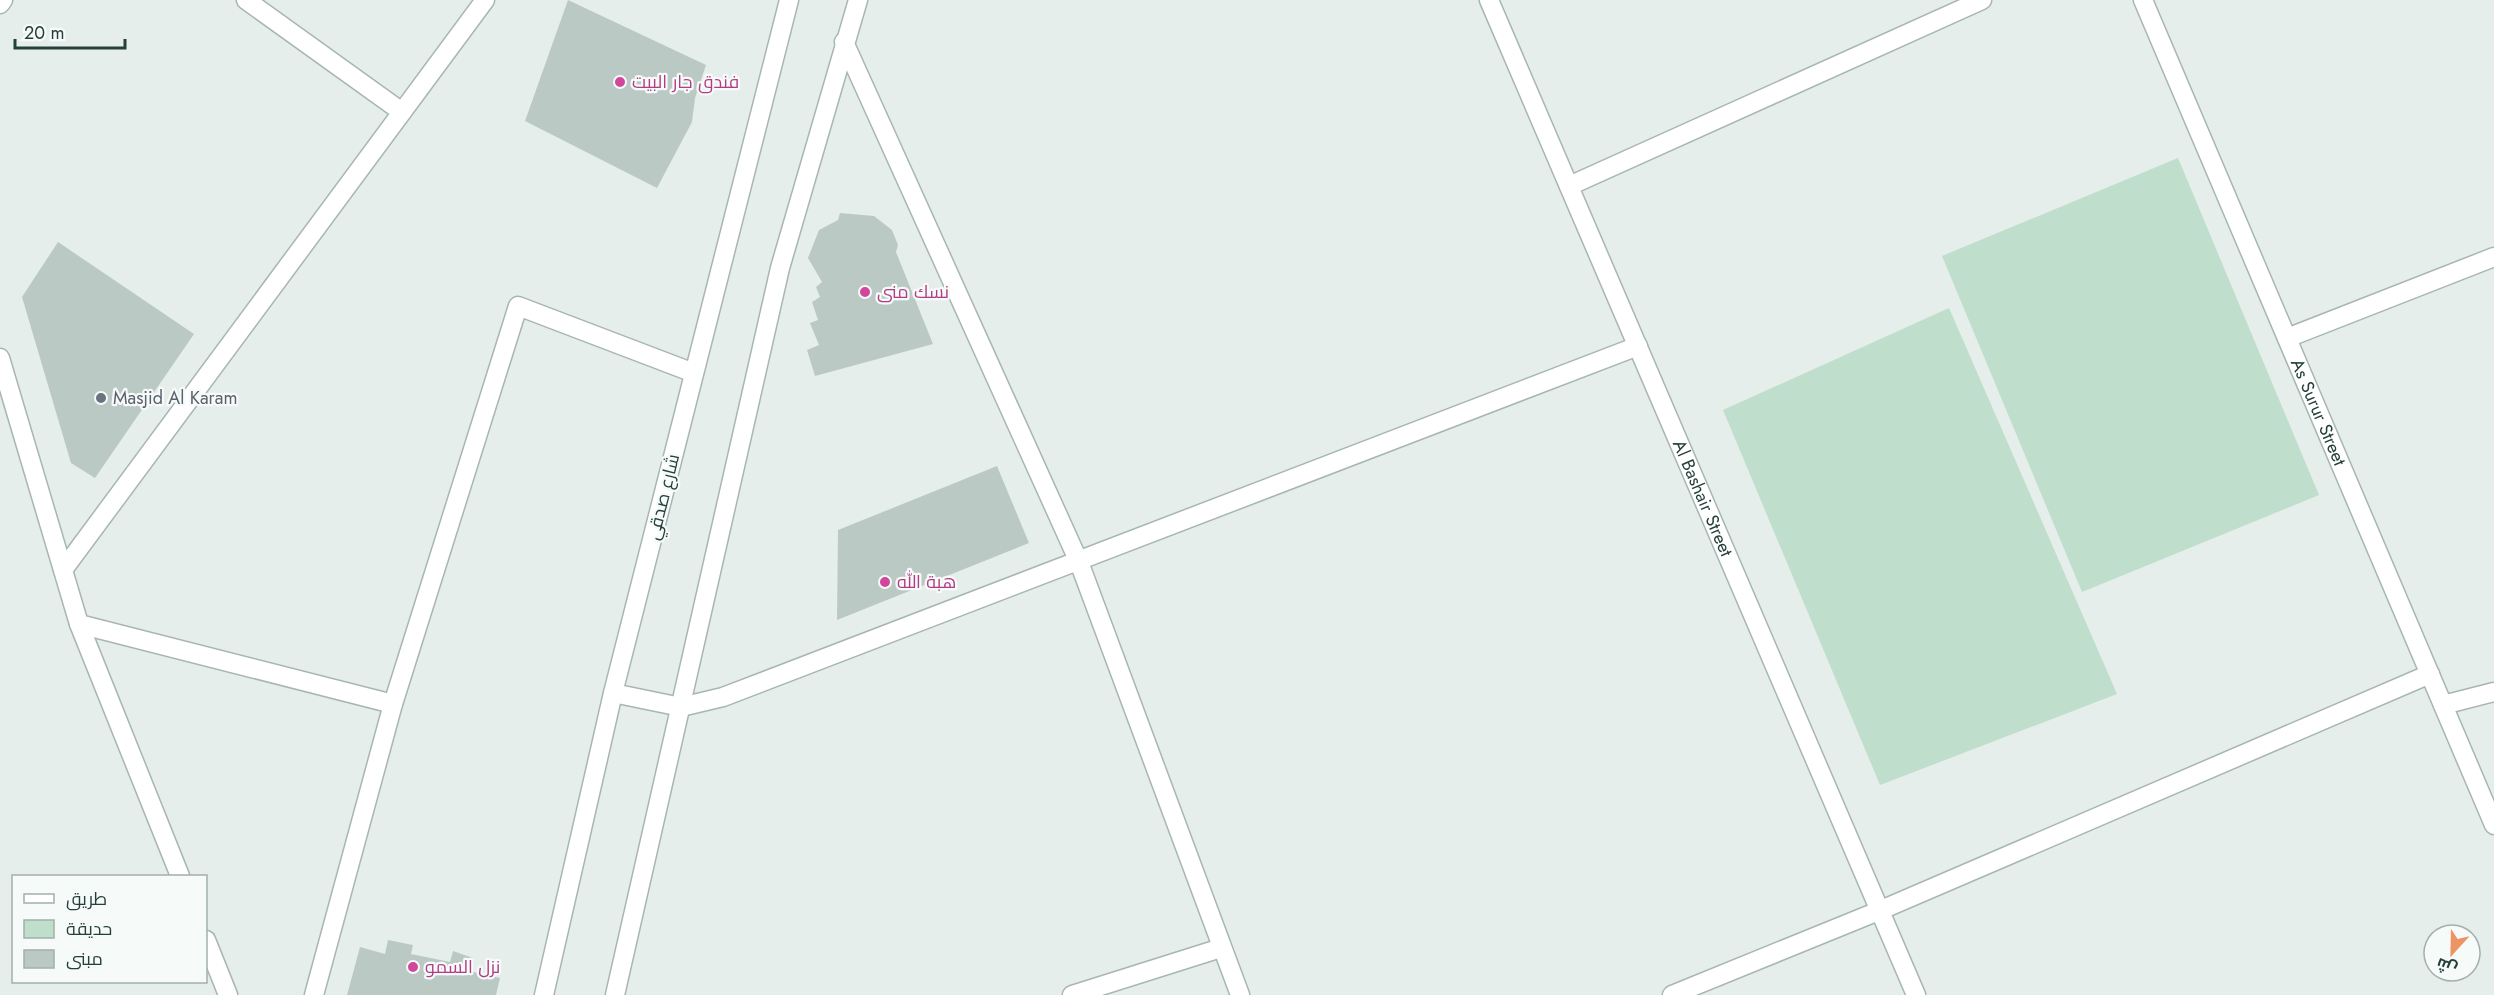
<svg xmlns="http://www.w3.org/2000/svg" width="2494" height="995" viewBox="0 0 2494 995" font-family="Jost,Cairo,sans-serif">
<style>
.green{fill:#bfdecb}
.building{fill:#bbc9c4}
.lines{fill:none;stroke-linecap:round;stroke-linejoin:round}
.minor-casing{stroke:#a8b6b3;stroke-width:21}
.tertiary-casing{stroke:#a8b6b3;stroke-width:21}
.minor{stroke:#fff;stroke-width:18}
.tertiary{stroke:#fff;stroke-width:18}
.hotel-dot{fill:#d1479c;stroke:#f6faf9;stroke-width:2}
.worship-dot{fill:#6b7280;stroke:#f6faf9;stroke-width:2}
.labels{text-anchor:middle;stroke-width:4.5;stroke-linejoin:round;paint-order:stroke}
.hotel-label{font-size:18px;fill:#b23c85;stroke:#f6faf9;text-anchor:start}
.worship-label{font-size:18px;fill:#5b616d;stroke:#f6faf9;text-anchor:start}
.street-label{font-size:18px;fill:#25403b;stroke:#f6faf9}
</style>
<rect width="100%" height="100%" fill="#e5eeeb"/>
<g class="green">
<polygon points="2178,158 2319,495 2082,592 1942,256"/>
<polygon points="1949,308 2117,694 1880,785 1723,410"/>
</g>
<g class="building">
<polygon points="568,0 706,65 695,98 692,122 657,188 525,121"/>
<polygon points="840,213 874,216 892,230 898,245 896,252 933,344 815,376 807,350 819,345 810,323 818,320 812,302 820,297 816,287 822,282 808,258 819,230 838,220"/>
<polygon points="58,242 194,334 95,478 71,463 22,297"/>
<polygon points="997,466 1029,543 837,620 838,530"/>
<polygon points="388,940 413,945 411,954 450,962 453,951 473,958 470,971 500,978 496,995 347,995 360,947 385,954"/>
</g>
<g class="lines">
<g class="minor-casing">
<g id="minor">
<polyline points="246,0 402,112"/>
<path id="s1" d="M1489,0L1916,995"/>
<path id="s2" d="M2143,0L2494,825"/>
<polyline points="0,4 3,0"/>
<polyline points="844,42 1079,562 1240,995"/>
<polyline points="1569,186 1982,0"/>
<polyline points="2287,338 2494,257"/>
<polyline points="0,358 79,624 180,876"/>
<polyline points="63,570 485,0"/>
<polyline points="79,624 393,704"/>
<polyline points="2443,705 2494,692"/>
<polyline points="681,707 723,697 1638,346"/>
<polyline points="206,940 228,995"/>
<polyline points="314,995 393,704 518,306 694,373"/>
<polyline points="1072,995 1221,948"/>
<polyline points="1672,995 1881,910 2430,674"/>
</g>
</g>
<g class="tertiary-casing">
<g id="tertiary">
<polyline points="613,693 681,707"/>
<polyline points="544,995 613,693 789,0"/>
<polyline points="615,995 780,268 858,0"/>
</g>
</g>
<use href="#minor" class="minor"/>
<use href="#tertiary" class="tertiary"/>
</g>
<g class="hotel-dot">
<circle cx="620" cy="82" r="6"/>
<circle cx="865" cy="292" r="6"/>
<circle cx="885" cy="582" r="6"/>
<circle cx="413" cy="967" r="6"/>
</g>
<circle class="worship-dot" cx="101" cy="398" r="6"/>
<g class="labels">
<g class="hotel-label">
<text x="632" y="88">فندق جار البيت</text>
<text x="877" y="298">نسك منى</text>
<text x="897" y="588">هبة الله</text>
<text x="425" y="973">نزل السمو</text>
</g>
<g class="worship-label">
<text x="113" y="404">Masjid Al Karam</text>
</g>
<g class="street-label">
<text dy="6" stroke="none"><textPath href="#s2" startOffset="448">As Surur Street</textPath></text>
<text transform="translate(663 497) rotate(-76)" y="6">شارع صدقي</text>
<text dy="6" stroke="none"><textPath href="#s1" startOffset="542">Al Bashair Street</textPath></text>
</g>
</g>
<rect x="12" y="875" width="195" height="108" fill="#f6faf9" stroke="#a2b0ad" stroke-width="1.5"/>
<rect x="24" y="894" width="30" height="9" fill="#ffffff" stroke="#a2b0ad" stroke-width="1.5"/>
<text x="66" y="905" font-size="18" fill="#25403b">طريق</text>
<rect x="24" y="920" width="30" height="18" fill="#bfdecb" stroke="#a2b0ad" stroke-width="1.5"/>
<text x="66" y="935" font-size="18" fill="#25403b">حديقة</text>
<rect x="24" y="950" width="30" height="18" fill="#bbc9c4" stroke="#a2b0ad" stroke-width="1.5"/>
<text x="66" y="965" font-size="18" fill="#25403b">مبنى</text>
<g transform="translate(2452 953) rotate(202)"><circle r="28" fill="#f6faf9" stroke="#a2b0ad" stroke-width="1.5"/>
<path d="M0-4.5L10 22L0 15L-10 22Z" fill="#ee9364"/>
<text y="-9" font-size="16" font-weight="bold" text-anchor="middle" fill="#25403b">ش</text>
</g>
<path d="M15 39v9h110v-9" fill="none" stroke="#25403b" stroke-width="3"/>
<text x="24" y="39" font-size="18" fill="#25403b" stroke="#f6faf9" stroke-width="4.5" paint-order="stroke">20 m</text>
</svg>
